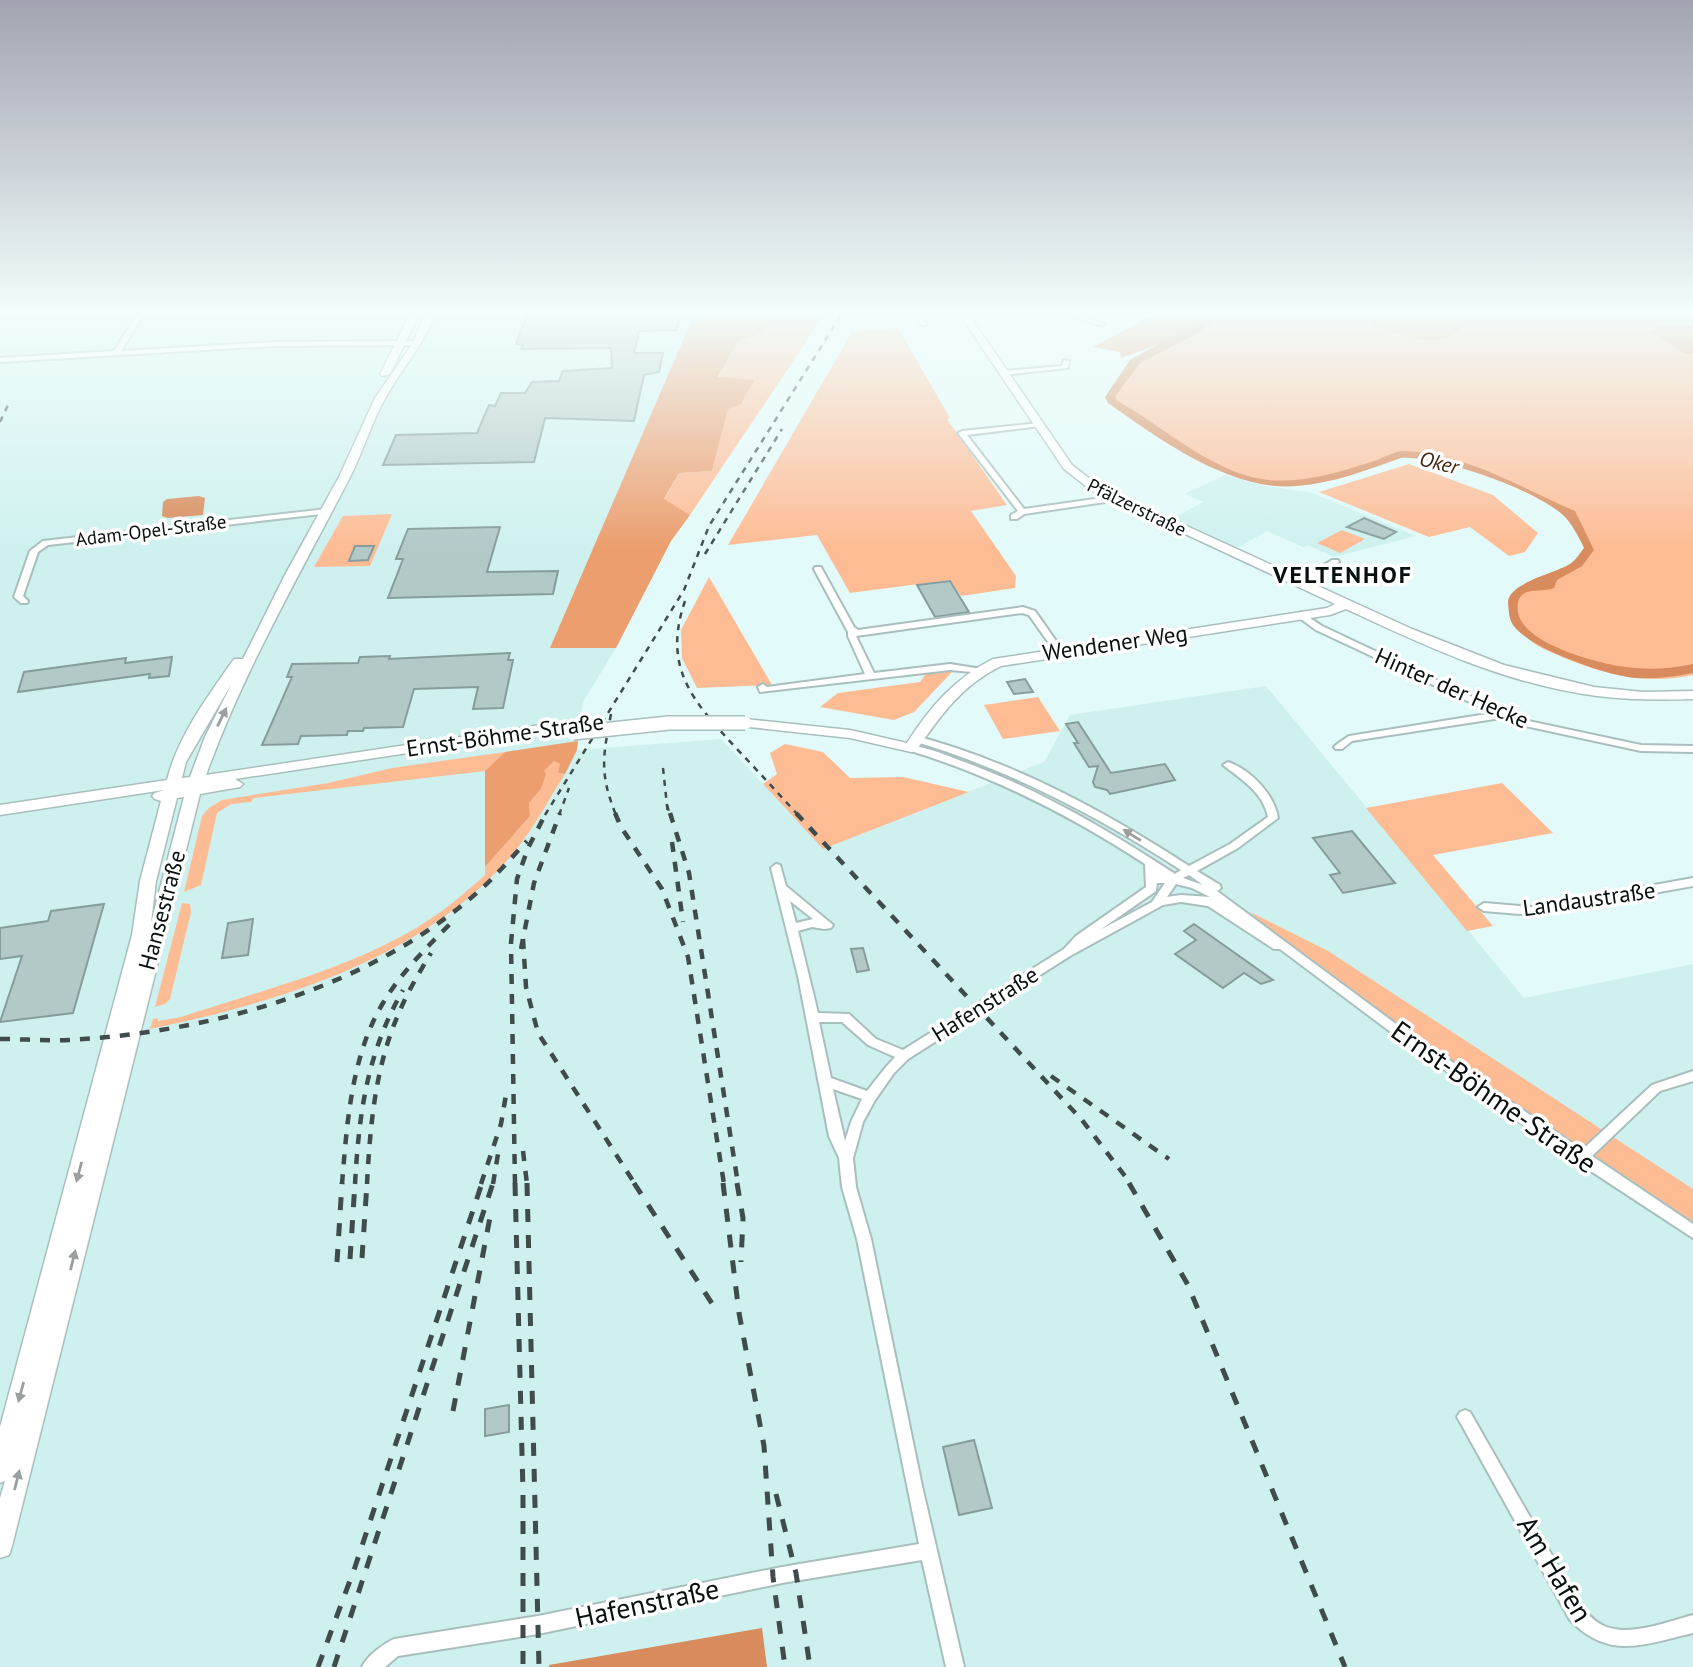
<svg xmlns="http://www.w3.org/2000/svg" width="1693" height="1667" viewBox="0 0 1693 1667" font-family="'PT Sans',sans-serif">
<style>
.built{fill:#cef1ef}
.green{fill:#febc95}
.forest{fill:#ec9e6e}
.water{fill:#d88b5c}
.building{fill:#b2c9c8;stroke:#869d9c;stroke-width:2}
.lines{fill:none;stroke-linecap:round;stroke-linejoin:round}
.street-casing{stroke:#a8bfbe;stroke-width:4}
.secondary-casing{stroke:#a8bfbe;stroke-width:3}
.street{fill:#fff;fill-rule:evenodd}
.secondary{fill:#fff;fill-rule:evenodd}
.rail-far2{stroke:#3f4c4b;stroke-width:2.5;stroke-dasharray:6 6;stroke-linecap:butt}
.rail-far1{stroke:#3f4c4b;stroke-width:4.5;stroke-dasharray:10 10;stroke-linecap:butt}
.rail{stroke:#3f4c4b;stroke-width:5;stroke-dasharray:13 13;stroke-linecap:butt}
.secondary-bridge-casing{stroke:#a8bfbe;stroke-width:16;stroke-linecap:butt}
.secondary-bridge{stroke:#fff;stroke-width:13}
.oneway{fill:#9c9f9f}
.labels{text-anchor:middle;stroke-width:7;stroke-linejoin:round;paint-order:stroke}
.far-street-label{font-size:19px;fill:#07100f;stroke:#fff}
.far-water-label{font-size:21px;font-style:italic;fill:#442511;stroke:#fff}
.street-label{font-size:23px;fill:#07100f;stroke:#fff}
.far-district-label{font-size:24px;font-weight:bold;letter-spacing:2px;fill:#07100f;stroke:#fff}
.near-street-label{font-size:28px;fill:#07100f;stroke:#fff}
</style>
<rect width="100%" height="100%" fill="#e2faf9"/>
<g class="built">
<polygon points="0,315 694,315 551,648 616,648 583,702 577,750 721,739 823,849 1044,762 1070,715 1266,686 1524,998 1693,964 1693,1667 0,1667"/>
<polygon points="1225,475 1264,486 1310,492 1416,536 1334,557 1308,545 1303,547 1267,531 1237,548 1172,519 1203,502 1185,494"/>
</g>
<g class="green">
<path d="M769,315C789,315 805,318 824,315L690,515L664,500L679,473L712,471L728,408L753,380L718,378L738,341L767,332Z"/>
<path d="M1203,315H1693V675C1646,685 1606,675 1562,657C1552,652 1536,647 1529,639C1520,630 1515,611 1509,600L1573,564L1586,548C1580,538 1575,525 1567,516C1547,494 1434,454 1404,456C1379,457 1357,476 1333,480C1312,484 1284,482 1263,480C1215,477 1152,428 1113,401V396L1134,360L1196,328Z"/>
<polygon points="898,328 950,418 947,419 1007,505 971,511 1016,576 1015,588 961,596 950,580 850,593 817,535 728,545 852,332"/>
<polygon points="1409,464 1493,495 1538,533 1525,552 1509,556 1470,527 1429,537 1319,492"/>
<polygon points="392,514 370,566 314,567 343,516"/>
<polygon points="1342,530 1365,539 1340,553 1317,543"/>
<polygon points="709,577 772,685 697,688 682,658 681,630"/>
<polygon points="954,670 914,712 894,720 820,707 838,693 920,682 927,672"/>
<polygon points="1038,697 1060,731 1003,739 984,705"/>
<polygon points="785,744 823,752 850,778 903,777 969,792 823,849 763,784 777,774 770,753"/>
<polygon points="505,752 485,771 254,798 251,802 231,804 217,813 201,885 184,892 202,816 209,808 222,800 328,783 392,768"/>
<path d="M553,761L561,764L558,773L565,774C549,799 535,826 516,850C429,957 280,1002 150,1029L153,1019L158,1018V1021L181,1017C265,989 366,965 439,913C455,902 470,888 485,875V867L530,816L529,803L541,789L544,771Z"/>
<polygon points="1502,783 1553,833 1433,855 1493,926 1467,931 1366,808"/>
<polygon points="182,903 190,904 191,912 170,999 165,1004 155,1007"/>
<polygon points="1250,912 1328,951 1693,1189 1693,1231 1299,957"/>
</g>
<g class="forest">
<polygon points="694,315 769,315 767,332 738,341 718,377 754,380 741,404 728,409 712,471 679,473 664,499 690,515 671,541 616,648 550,648"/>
<path d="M1153,315H1214L1213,319L1198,318C1189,336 1140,351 1121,358L1120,352L1093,347Z"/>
<path d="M1372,315H1559L1467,322C1447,354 1399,336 1372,324Z"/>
<polygon points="1693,326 1693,354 1683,353 1651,332 1658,327"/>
<polygon points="578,741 577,750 565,774 558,773 560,764 554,761 544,771 546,774 541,789 529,803 530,816 485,867 485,771 505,752"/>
</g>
<g class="water">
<path d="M1196,315H1211L1213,321L1198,333L1140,363L1116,395V400C1160,424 1209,470 1261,479C1297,485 1337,473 1371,462C1382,459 1395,450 1406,451C1465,453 1521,488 1575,511L1594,550L1582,566L1557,580L1554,588C1545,592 1530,589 1523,594C1517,599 1517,607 1518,613C1525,646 1606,666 1635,668C1654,670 1674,668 1693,664V673C1674,677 1654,679 1635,678C1609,676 1520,646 1511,621C1509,618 1508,604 1508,601C1511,582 1556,573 1570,564C1576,560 1580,553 1584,548C1579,537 1572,524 1564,516C1537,490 1438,455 1401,458C1367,470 1334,483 1297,486C1231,492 1159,439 1108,403L1105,397L1130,360L1189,327L1196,323Z"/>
<polygon points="199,496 205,498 203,515 168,518 162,516 163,502 167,499"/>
<polygon points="762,1628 767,1667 549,1667 549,1665"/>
</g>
<g class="building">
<polygon points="527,315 680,315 677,330 639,331 634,353 663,353 659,372 644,375 634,421 545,418 534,462 383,465 396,435 477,433 489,405 495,406 501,393 525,393 532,382 559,381 563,371 612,368 611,348 521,349 523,345 516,344"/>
<polygon points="1364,518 1396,532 1384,539 1347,527"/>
<polygon points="500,527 487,572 558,571 553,594 388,598 403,559 396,559 408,529"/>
<polygon points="355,546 374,546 368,560 349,561"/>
<polygon points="950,581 969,612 935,617 917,585"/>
<polygon points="510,653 508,660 513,660 503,708 473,709 478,687 414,689 403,727 364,728 363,731 348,731 347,735 301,736 298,744 262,745 292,677 287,677 292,664 358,663 360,657 390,656 389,659"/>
<polygon points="172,657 169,676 149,678 150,674 18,692 24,672 126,658 125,663"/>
<polygon points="1025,679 1033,692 1014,694 1007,682"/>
<polygon points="1078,722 1111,773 1165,764 1175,780 1110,794 1107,790 1095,787 1093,782 1098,766 1089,767 1074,743 1078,743 1066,724"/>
<polygon points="1352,831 1395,883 1343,893 1330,875 1340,873 1313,838"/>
<polygon points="104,904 73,1013 0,1022 22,956 0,959 0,928 48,921 51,911"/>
<polygon points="253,919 248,955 222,958 228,923"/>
<polygon points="1194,924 1273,980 1261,984 1244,973 1223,988 1175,954 1196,940 1184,931"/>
<polygon points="863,948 869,970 857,972 851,949"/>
<polygon points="509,1405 509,1432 485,1436 485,1409"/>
<polygon points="974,1440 992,1508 959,1515 943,1447"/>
</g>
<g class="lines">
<g class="street-casing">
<g id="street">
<polygon points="137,315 143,315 121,351 274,342 418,341 421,343 418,345 274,346 0,362 0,358 114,351"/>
<polygon points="914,315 920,315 926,324 925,325 921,325"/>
<polygon points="1070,315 1079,315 1105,324 1100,325"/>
<polygon points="1064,360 1069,361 1068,368 1003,375 1000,373 1003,371 1062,366"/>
<polygon points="1039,423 1042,425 1041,426 967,435 1024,509 1116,496 1119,496 1119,500 1024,514 1017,519 1011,519 1011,515 1018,511 958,433 962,431"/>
<polygon points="327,509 330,509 330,513 48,545 38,552 23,596 28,601 27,603 21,603 14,597 30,551 43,541"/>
<polygon points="1332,560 1338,560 1339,562 1303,585 1300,586 1296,583"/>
<polygon points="815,567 821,567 822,569 854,627 858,630 1023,607 1035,611 1063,651 1059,654 1056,653 1029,615 1022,613 856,636 874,673 950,664 982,669 984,671 982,673 950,670 760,692 758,687 763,684 767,687 865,674 848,636 848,632 814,569"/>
<polygon points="1301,612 1322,626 1519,719 1641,745 1693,746 1693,752 1641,751 1516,724 1501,718 1352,741 1342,749 1336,749 1334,747 1336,745 1349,736 1493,713 1316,630 1298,617 1297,615"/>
<path d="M916,736C1014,762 1104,811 1189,866L1230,844L1268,817C1263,792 1241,779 1223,765L1228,762C1251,770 1274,794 1278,818L1238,848L1197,871L1220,885L1221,888L1217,891L1396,1024L1582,1150L1652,1085L1693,1071V1081L1660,1091L1592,1156L1693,1224V1238L1577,1162L1388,1030L1280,949H1274L1208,906L1181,902L1163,905L1070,956L908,1059L894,1073L875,1100L863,1122L853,1158L856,1187L871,1239L922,1486L964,1667H946L922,1560L782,1583L538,1634L398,1656L385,1667H362C367,1656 383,1644 394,1639L538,1616L782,1567L919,1544L857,1239L842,1187L839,1158L829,1136L798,976L771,868L776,864L780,865L786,886L833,925L831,928L824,929L812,927L798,931L818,1013L849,1014L876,1039L903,1050L1064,949L1076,936L1146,887L1145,864C1070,815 993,776 908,750L906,748L908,746C922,745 946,755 959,760C1037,788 1106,829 1175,874L1181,870C1096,815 1010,770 913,741L911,739ZM1189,875L1203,885L1183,878ZM1157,883H1165L1152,902L1100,930L1156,891ZM1176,884L1192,888L1210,897L1181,895L1167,897ZM790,901L813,919L796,923ZM819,1022H842L868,1045L895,1057L886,1067L867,1091L831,1078ZM833,1089L862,1099L851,1122L845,1141Z"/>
<polygon points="1693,878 1693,886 1531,915 1484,911 1478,907 1484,903 1531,907"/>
<path d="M1465,1410L1470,1412L1582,1608C1589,1615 1595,1622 1604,1626C1631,1637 1666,1622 1693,1615V1633C1644,1644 1610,1661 1570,1620L1460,1422L1457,1417L1460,1412Z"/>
</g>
</g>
<g class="secondary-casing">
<g id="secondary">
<polygon points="410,315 419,315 390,374 382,376 380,374"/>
<path d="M425,315H435C421,348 403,367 386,397C371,422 363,453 349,479C299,576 243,672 206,775L574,720L581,724L574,728L235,779L243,784L240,787L200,794L12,1546L9,1555L0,1558V1498L5,1481L0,1483V1427L132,935L140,881L161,801L155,799L152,796L155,793L164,790L0,815V805L167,780C178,736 208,696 234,659H243L285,575L339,477L375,398L413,343ZM232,683L205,737L190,777L182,778L186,762ZM184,797L151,923L156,881L177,798Z"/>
<path d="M960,315H969L1072,465L1099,486L1412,629L1504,665L1594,687L1643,692L1693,691V699C1661,700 1629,700 1597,696C1509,685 1425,646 1346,609L1330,615L1001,666C962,685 940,716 916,751L911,752L850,738L740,726L738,723L740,720L745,719L850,730L907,743C930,707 955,678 993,659L1327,608L1335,604L1091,490L1064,469Z"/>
</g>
</g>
<use href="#street" class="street"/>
<use href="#secondary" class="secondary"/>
<g class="rail-far2">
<polyline points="0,422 9,403"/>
<polyline points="705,554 782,429"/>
<path d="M685,601C662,668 693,701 736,748C757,770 777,792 798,815"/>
<path d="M611,714C603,756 599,773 616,815"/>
<polyline points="663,768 668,815"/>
<polyline points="667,805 670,815"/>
<polyline points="545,815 684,590 709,526 841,315"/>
<polyline points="559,815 569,788"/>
</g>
<g class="rail-far1">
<polyline points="615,813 621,827 662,889 688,957 724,1184"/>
<polyline points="670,813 689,873 738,1184"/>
<polyline points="796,813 1082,1120 1131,1184"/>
<polyline points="672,842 683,922"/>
<polyline points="523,939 526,987 538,1033 635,1184"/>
<polyline points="521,949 534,883 560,813"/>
<path d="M0,1039C23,1039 46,1041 69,1040C213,1032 370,988 479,891C496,876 511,858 527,841"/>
<polyline points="1051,1076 1169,1159"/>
<polyline points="523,1151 527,1184"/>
<path d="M342,1184C347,1124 351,1056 383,1003C402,971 430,944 456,918"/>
<path d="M355,1184C359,1113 367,1053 403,990"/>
<path d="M367,1184C370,1127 375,1068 398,1015C407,993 419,973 431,953"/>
<polyline points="481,1184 501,1124 507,1089"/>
<polyline points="493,1184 498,1154"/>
<polyline points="515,1184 511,943 517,879 528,848 546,813"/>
</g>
<g class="rail">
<polyline points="515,1183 523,1492 523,1667"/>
<polyline points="527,1183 539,1667"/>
<polyline points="634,1183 713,1305"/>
<polyline points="723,1183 739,1313 764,1446 773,1577 785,1667"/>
<polyline points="737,1183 743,1218 741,1262"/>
<polyline points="1129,1183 1188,1285 1345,1667"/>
<polyline points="362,1258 367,1183"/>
<polyline points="350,1259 355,1183"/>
<polyline points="337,1262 342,1183"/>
<polyline points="453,1411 491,1212"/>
<polyline points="776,1494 796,1573 810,1667"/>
<polyline points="318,1667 355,1567 482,1183"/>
<polyline points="334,1667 493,1183"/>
</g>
<g class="secondary-bridge-casing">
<polyline id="secondary-bridge" points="573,733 669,723 745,723"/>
</g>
<use href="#secondary-bridge" class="secondary-bridge"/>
</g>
<defs><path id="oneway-solid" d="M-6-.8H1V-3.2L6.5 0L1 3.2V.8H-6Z" transform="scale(1.75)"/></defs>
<g class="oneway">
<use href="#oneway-solid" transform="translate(222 717) rotate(-64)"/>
<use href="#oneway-solid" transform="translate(1132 835) rotate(-148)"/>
<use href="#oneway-solid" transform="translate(79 1172) rotate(105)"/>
<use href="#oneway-solid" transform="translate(73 1260) rotate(-76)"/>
<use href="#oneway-solid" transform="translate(21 1392) rotate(105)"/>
<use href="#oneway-solid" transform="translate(17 1480) rotate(-76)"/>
</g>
<linearGradient id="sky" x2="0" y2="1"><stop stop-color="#a1a4b0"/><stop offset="0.57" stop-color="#f2fdfc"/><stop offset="1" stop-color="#f2fdfc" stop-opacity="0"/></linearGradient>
<rect width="1693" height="548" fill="url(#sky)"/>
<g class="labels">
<g class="far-street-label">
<text transform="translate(1137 507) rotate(26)" y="7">Pfälzerstraße</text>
<text transform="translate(151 530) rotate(-7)" y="7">Adam-Opel-Straße</text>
</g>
<g class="far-water-label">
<text transform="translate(1439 463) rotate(14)" y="7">Oker</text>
</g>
<g class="street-label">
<text transform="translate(1115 643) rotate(-8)" y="8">Wendener Weg</text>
<text transform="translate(1452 688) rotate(24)" y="8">Hinter der Hecke</text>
<text transform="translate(505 735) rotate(-8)" y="8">Ernst-Böhme-Straße</text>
<text transform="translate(1589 899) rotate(-8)" y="8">Landaustraße</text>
<text transform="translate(162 910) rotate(-75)" y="8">Hansestraße</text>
<text transform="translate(985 1004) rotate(-32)" y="8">Hafenstraße</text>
</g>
<g class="far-district-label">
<text x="1343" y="583">VELTENHOF</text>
</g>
<g class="near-street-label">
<text transform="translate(1494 1097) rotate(35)" y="10">Ernst-Böhme-Straße</text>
<text transform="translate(1555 1569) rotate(59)" y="10">Am Hafen</text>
<text transform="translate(647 1603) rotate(-12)" y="10">Hafenstraße</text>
</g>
</g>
</svg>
